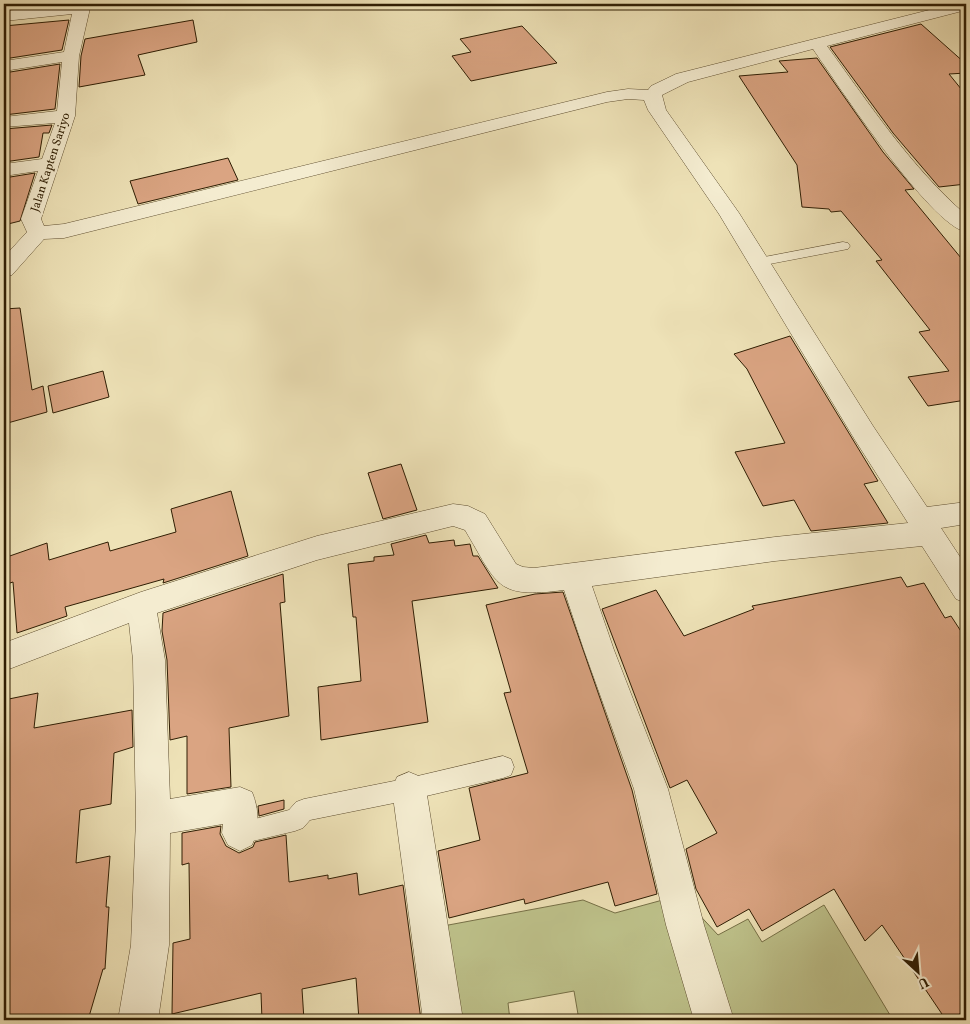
<svg xmlns="http://www.w3.org/2000/svg" width="970" height="1024" viewBox="0 0 970 1024" font-family="Vollkorn,serif">
<style>
.green{fill:#bec28b;stroke:#767047}
.building{fill:#daa482;stroke:#2e1d03}
.lines{fill:none;stroke-linecap:round;stroke-linejoin:round}
.service-casing{stroke:#5e4e30;stroke-width:1}
.minor-casing{stroke:#5e4e30;stroke-width:1}
.service{fill:#f4ecd0;fill-rule:evenodd}
.minor{fill:#f4ecd0;fill-rule:evenodd}
.labels{text-anchor:middle;stroke-width:5;stroke-linejoin:round;paint-order:stroke}
.far-street-label{font-size:12px;fill:#2e1d03;stroke:#f4ecd0}
</style>
<rect width="100%" height="100%" fill="#eee2b7"/>
<filter id="stains"><feTurbulence type="fractalNoise" baseFrequency=".004" numOctaves="4"/><feColorMatrix values="0 0 0 0 .2 0 0 0 0 .09 0 0 0 0 .02 0 0 0 .5 -.17"/></filter>
<radialGradient id="worn" r=".72"><stop offset=".6" stop-color="#630" stop-opacity="0"/><stop offset="1" stop-color="#630" stop-opacity=".3"/></radialGradient>
<polygon class="green" points="681,895 718,935 748,919 762,942 824,905 893,1020 579,1020 574,991 508,1003 510,1020 458,1020 443,926 583,900 615,913"/>
<g class="building">
<polygon points="69,20 62,50 4,59 4,26"/>
<polygon points="193,20 197,42 138,55 145,75 79,87 81,56 85,39"/>
<polygon points="921,24 966,64 966,73 949,74 966,95 966,184 939,187 893,133 830,47"/>
<polygon points="522,26 557,63 471,81 452,56 471,52 460,39"/>
<polygon points="817,58 883,152 914,189 905,190 966,264 966,400 928,406 908,377 949,371 919,332 930,330 876,261 882,260 841,211 831,212 829,209 802,207 797,165 739,76 788,72 779,61"/>
<polygon points="60,64 55,109 4,115 4,73"/>
<polygon points="52,125 49,133 43,133 39,157 4,162 4,129"/>
<polygon points="228,158 238,180 138,204 130,181"/>
<polygon points="35,173 20,221 4,225 4,178"/>
<polygon points="20,308 32,390 43,386 47,412 4,424 4,309"/>
<polygon points="790,336 878,481 864,484 888,523 811,531 794,500 763,506 735,452 785,443 747,369 734,354"/>
<polygon points="103,371 109,397 53,413 48,386"/>
<polygon points="401,464 417,510 383,519 368,473"/>
<polygon points="231,491 248,556 163,583 164,579 65,607 67,616 17,633 13,582 4,585 4,558 47,543 49,560 108,542 110,551 176,532 171,509"/>
<polygon points="426,535 429,543 454,540 455,546 470,544 473,556 478,556 498,588 412,601 428,722 321,740 318,687 361,681 356,617 353,617 348,564 374,561 374,557 394,555 391,544"/>
<polygon points="283,574 285,602 280,603 289,716 229,728 231,787 187,794 187,736 170,740 167,660 162,631 163,613"/>
<polygon points="901,577 907,587 924,583 945,618 951,616 966,639 966,1010 950,1020 946,1020 882,925 865,941 834,889 762,931 749,909 717,927 696,889 686,849 717,833 687,780 670,788 602,609 656,590 684,636 754,609 752,606"/>
<polygon points="563,592 632,790 657,894 615,906 608,882 525,904 524,899 449,918 438,851 480,840 469,788 528,773 504,693 511,692 486,605 535,594"/>
<polygon points="38,693 34,728 132,710 133,747 114,753 111,804 80,810 76,863 110,856 106,907 109,907 105,969 103,969 88,1020 4,1020 4,700"/>
<polygon points="284,800 284,809 259,816 258,806"/>
<polygon points="221,826 220,834 226,846 239,853 253,847 255,842 286,835 289,882 328,875 328,879 357,873 359,895 403,885 421,1020 359,1020 356,978 302,989 304,1020 262,1020 261,993 172,1014 173,943 190,939 189,863 182,865 182,833"/>
</g>
<g class="lines">
<g class="service-casing">
<g id="service">
<polygon points="843,242 848,243 850,246 848,249 759,266 754,265 752,262 754,259 759,258"/>
<polygon points="503,756 511,759 514,767 511,775 503,778 409,800 310,820 303,828 295,831 240,844 232,841 229,833 232,825 289,810 296,802 304,799 409,778"/>
</g>
</g>
<g class="minor-casing">
<g id="minor">
<path d="M76,4H91L79,56L75,116L41,219L44,226L64,224L607,92L628,89L648,90L651,86L676,74L953,4H966V10L827,46C870,105 911,167 966,215V232C929,224 838,85 813,49L688,82L662,95L666,110L739,213L873,426L927,507L966,502V524L941,528L966,566V603L956,599L922,546L775,561L592,586L614,650L668,789L704,925L734,1020H694L666,925L634,789L584,650L564,590C495,599 498,585 465,530L453,526L317,560L157,613L165,660L170,799L240,787L252,792C259,809 260,828 252,845L240,851L228,845L222,833L223,824L170,833L169,945L158,1020H118L131,945L136,819L133,660L129,623L4,671V643L141,592L317,536L453,504L468,506L485,514L516,564L523,567L534,568L775,537L908,523L855,440L719,214L648,110L644,100L628,99L607,102L64,238L44,239L12,275L4,277V257L27,232L21,219L38,171L4,176V164L42,159L55,123L4,127V117L57,111L62,62L4,71V61L64,52L72,14L4,21V11Z"/>
<polygon points="409,772 421,777 426,789 463,1020 423,1020 392,789 397,777"/>
</g>
</g>
<use href="#service" class="service"/>
<use href="#minor" class="minor"/>
</g>
<g class="labels">
<g class="far-street-label">
<text transform="translate(50 162) rotate(-72)" y="4">Jalan Kapten Sariyo</text>
</g>
</g>
<rect width="970" height="1024" fill="none" stroke="#eee2b7" stroke-width="20"/>
<rect x="5" y="5" width="960" height="1014" fill="none" stroke="#2e1d03" stroke-width="2.5"/>
<rect x="10" y="10" width="950" height="1004" fill="none" stroke="#2e1d03"/>
<g transform="translate(918 972) rotate(154)" stroke="#f4ecd0" stroke-width="4" paint-order="stroke">
<path d="M0-4L9 19L0 12L-9 19Z" fill="#2e1d03"/>
<text y="-8" font-size="14" font-weight="bold" text-anchor="middle" fill="#2e1d03">U</text>
</g>
<rect width="100%" height="100%" filter="url(#stains)"/>
<rect width="100%" height="100%" fill="url(#worn)"/>
</svg>
